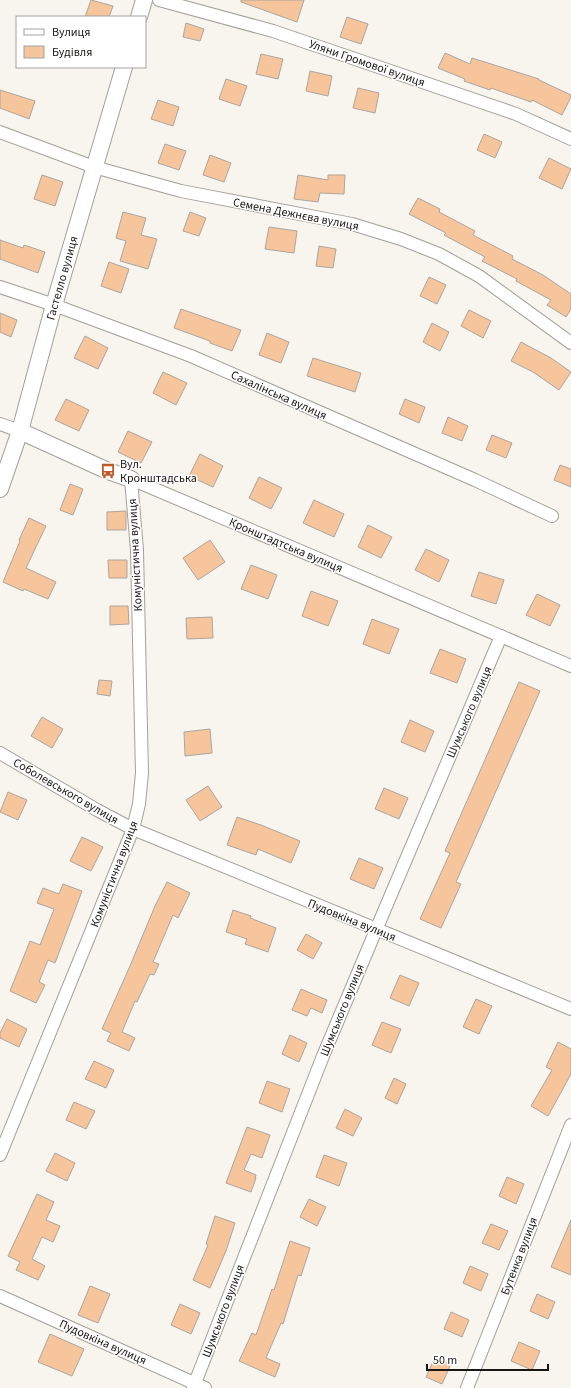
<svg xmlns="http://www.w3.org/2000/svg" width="571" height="1388" viewBox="0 0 571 1388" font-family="'Source Sans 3',sans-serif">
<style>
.building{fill:#f7c59c;stroke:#aba5a0}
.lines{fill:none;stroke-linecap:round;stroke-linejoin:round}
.minor-casing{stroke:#a3a09a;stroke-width:14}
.tertiary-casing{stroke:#a3a09a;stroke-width:18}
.minor{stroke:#fff;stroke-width:12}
.tertiary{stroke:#fff;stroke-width:16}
.labels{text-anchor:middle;stroke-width:3;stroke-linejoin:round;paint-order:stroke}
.street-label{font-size:12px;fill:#181714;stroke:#fff}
.poi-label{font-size:12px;fill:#181714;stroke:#fff;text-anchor:start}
</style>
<rect width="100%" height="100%" fill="#f8f5ee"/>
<g class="building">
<polygon points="91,0 113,6 109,17 85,17"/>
<polygon points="241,0 304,0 297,22 241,2"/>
<polygon points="347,17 368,24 361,44 340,37"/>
<polygon points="186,23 204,29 200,41 183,37"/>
<polygon points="445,53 470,64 472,58 539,79 539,80 571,95 571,97 562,115 532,100 531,102 491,88 490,90 464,81 465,79 438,68"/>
<polygon points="261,54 283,59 278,79 256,74"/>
<polygon points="310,71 332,76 328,96 306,91"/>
<polygon points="226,79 247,86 240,106 219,99"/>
<polygon points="358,88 379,93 375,113 353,108"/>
<polygon points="0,90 35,101 29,119 0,108"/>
<polygon points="158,100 179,107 173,126 151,119"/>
<polygon points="484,134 502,142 495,158 477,150"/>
<polygon points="165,144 186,151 179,170 158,163"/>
<polygon points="210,155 231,163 224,182 203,175"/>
<polygon points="549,158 571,169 562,189 539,178"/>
<polygon points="42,175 63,182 55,206 34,199"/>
<polygon points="298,175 328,180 328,175 345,175 344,194 320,193 318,202 294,199"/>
<polygon points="418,198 440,209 439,212 475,231 473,235 513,256 512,259 543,275 571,294 571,309 566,317 547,305 551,300 516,281 517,279 482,261 485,257 444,235 446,233 409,214"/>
<polygon points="123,212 146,218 141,235 157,239 148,269 120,261 126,241 116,238"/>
<polygon points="190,212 206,218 199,236 183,231"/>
<polygon points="269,227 297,231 294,253 265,249"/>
<polygon points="0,240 23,248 24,245 45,252 38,273 0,259"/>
<polygon points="319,246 336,249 333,268 316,266"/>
<polygon points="109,262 129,269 121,293 101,286"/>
<polygon points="429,277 446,285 437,304 420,296"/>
<polygon points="181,309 241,330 232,351 210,343 210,341 174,328"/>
<polygon points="469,310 491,321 483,338 461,326"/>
<polygon points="0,313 17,320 11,337 0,332"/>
<polygon points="432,323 449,332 440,351 423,342"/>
<polygon points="267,333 289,342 281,363 259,355"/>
<polygon points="85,336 108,348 98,369 74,358"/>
<polygon points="521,342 551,358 571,372 559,390 533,372 511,361"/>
<polygon points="313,358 361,373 355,392 307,376"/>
<polygon points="163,372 187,383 176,405 153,393"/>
<polygon points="66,399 89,410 79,431 55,420"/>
<polygon points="405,399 425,407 419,423 399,414"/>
<polygon points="448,417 468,426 462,441 442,433"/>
<polygon points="128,431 152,442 141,463 118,452"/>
<polygon points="492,435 512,443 506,458 486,450"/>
<polygon points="200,454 223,466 213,487 189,476"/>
<polygon points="560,465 571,469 571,487 554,480"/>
<polygon points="259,477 282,488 271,509 249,498"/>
<polygon points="70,484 83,489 73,515 60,510"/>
<polygon points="314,500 344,514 334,537 303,523"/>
<polygon points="126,511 126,530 107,530 107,512"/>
<polygon points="29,518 46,526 26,568 56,582 48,599 24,589 23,591 3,582 20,541 19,540"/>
<polygon points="368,525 392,537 381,558 358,547"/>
<polygon points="210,540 225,562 198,580 183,558"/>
<polygon points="426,549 449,560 439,582 415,570"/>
<polygon points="108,560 127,560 127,578 109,578"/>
<polygon points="251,565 277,575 268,599 241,589"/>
<polygon points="479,572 504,580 496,604 471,596"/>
<polygon points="311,591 338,601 328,626 302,616"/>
<polygon points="537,594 560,605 550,626 526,615"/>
<polygon points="110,606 128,606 129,624 110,625"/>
<polygon points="212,617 213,638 187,639 186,618"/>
<polygon points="372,619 399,629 389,654 363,644"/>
<polygon points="440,649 466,659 457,683 430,673"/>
<polygon points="99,680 112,681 110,696 97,694"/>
<polygon points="519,682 540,691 456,882 461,884 441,928 420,919 450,853 445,851"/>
<polygon points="42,717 63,729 52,748 31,736"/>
<polygon points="410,720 434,731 425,752 401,742"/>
<polygon points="210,729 212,753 185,756 184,732"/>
<polygon points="208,786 222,807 200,821 186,800"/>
<polygon points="384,788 408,798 399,819 375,809"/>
<polygon points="8,792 27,800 18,820 0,812"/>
<polygon points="237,817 261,825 300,841 291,863 258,849 256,855 227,845"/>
<polygon points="82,837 103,847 91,871 70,861"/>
<polygon points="359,858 383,868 374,889 350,879"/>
<polygon points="167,882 190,893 178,918 173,915 153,962 159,964 154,975 150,974 137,1002 135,1001 122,1032 135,1038 129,1051 107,1041 111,1033 102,1029 130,966 155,906"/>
<polygon points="63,884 82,891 55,963 48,960 39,982 45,985 36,1003 10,991 30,941 40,945 54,909 37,903 43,888 59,894"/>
<polygon points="233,910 251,916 250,918 276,928 268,952 245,944 247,939 226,932"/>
<polygon points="306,934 322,943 313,959 297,950"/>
<polygon points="400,975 419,983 409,1006 390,998"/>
<polygon points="301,989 327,1000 322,1013 311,1008 307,1016 292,1010"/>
<polygon points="476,999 492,1006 479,1034 463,1027"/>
<polygon points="7,1019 27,1029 19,1047 0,1038 0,1033"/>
<polygon points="382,1022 401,1029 391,1053 372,1045"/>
<polygon points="290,1035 307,1043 299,1062 282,1054"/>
<polygon points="558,1042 571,1049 571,1074 548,1116 531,1106 552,1070 546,1067"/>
<polygon points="94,1061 114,1070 106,1088 85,1079"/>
<polygon points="394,1078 406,1084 397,1104 385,1098"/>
<polygon points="267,1081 290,1089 282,1112 259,1103"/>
<polygon points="74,1102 95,1111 86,1129 66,1120"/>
<polygon points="345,1109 362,1118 353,1136 336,1128"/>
<polygon points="247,1127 270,1135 262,1158 251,1154 244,1170 256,1175 255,1178 256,1178 251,1192 226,1183"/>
<polygon points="55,1153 75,1163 67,1181 46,1171"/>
<polygon points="324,1155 347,1163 339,1186 316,1177"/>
<polygon points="507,1177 524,1184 516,1204 499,1196"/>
<polygon points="37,1194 54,1202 46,1220 60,1226 53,1242 42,1237 32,1259 45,1266 38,1280 16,1270 20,1262 8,1256"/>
<polygon points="309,1199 326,1207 317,1226 300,1217"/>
<polygon points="215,1216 235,1223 226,1251 210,1288 193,1280 208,1245 206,1244"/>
<polygon points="571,1220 571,1275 551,1267"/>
<polygon points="491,1224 508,1231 499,1250 482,1243"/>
<polygon points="290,1241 310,1248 301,1276 298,1275 283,1324 281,1323 266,1358 280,1364 275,1377 239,1361 252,1333 256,1335 272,1289 274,1290"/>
<polygon points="470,1266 488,1274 481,1291 463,1283"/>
<polygon points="90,1286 110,1294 98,1323 78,1315"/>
<polygon points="537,1294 555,1302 548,1319 530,1311"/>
<polygon points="180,1304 200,1313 191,1334 171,1325"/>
<polygon points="451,1312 469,1320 462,1337 444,1329"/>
<polygon points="50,1334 84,1349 72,1376 38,1362"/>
<polygon points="519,1342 540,1351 532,1370 511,1361"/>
<polygon points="435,1357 451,1364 442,1384 426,1377"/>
</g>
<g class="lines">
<g class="minor-casing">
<g id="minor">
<polyline points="159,0 273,31 516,114 571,139"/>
<polyline points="0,132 94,167 181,191 352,224 401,239 439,254 479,276 571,343"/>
<polyline points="0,287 54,305 191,356 475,480 552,516"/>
<polyline points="0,424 20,431"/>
<polyline points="0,753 97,810 133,829 571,1009"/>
<polyline points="0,1155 133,829 139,804 142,773 137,550 131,479 571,666"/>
<polyline points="0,1296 205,1388"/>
<polyline points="193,1388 323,1056 376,930 501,636"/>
<polyline points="467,1388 571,1125"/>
</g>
</g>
<g class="tertiary-casing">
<g id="tertiary">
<polyline points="139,17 144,0"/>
<polyline points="20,431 108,471 131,479"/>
<polyline points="0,489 20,431 54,305 124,67"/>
</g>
</g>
<use href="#minor" class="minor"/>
<use href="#tertiary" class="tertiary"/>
</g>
<defs>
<g id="bus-bare" transform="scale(1.2)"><path d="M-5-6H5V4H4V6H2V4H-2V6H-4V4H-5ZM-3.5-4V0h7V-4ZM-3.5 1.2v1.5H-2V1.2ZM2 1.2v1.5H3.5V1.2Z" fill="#c05a2b" stroke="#fff" stroke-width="2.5" paint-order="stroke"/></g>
</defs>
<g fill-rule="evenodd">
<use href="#bus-bare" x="108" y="471"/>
</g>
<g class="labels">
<g class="street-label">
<text transform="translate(367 63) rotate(19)" y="4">Уляни Громової вулиця</text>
<text transform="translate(296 214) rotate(11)" y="4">Семена Дежнєва вулиця</text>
<text transform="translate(62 278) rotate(-74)" y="4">Гастелло вулиця</text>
<text transform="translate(279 395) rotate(24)" y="4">Сахалінська вулиця</text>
<text transform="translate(286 545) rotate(23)" y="4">Кронштадтська вулиця</text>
<text transform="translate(135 555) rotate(-93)" y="4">Комуністична вулиця</text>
<text transform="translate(469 712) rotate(-67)" y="4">Шумського вулиця</text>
<text transform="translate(66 791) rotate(30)" y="4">Соболевського вулиця</text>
<text transform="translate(114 874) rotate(-69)" y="4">Комуністична вулиця</text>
<text transform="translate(352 920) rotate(22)" y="4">Пудовкіна вулиця</text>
<text transform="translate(342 1010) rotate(-68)" y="4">Шумського вулиця</text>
<text transform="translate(519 1256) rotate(-69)" y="4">Бутенка вулиця</text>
<text transform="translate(223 1311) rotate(-69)" y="4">Шумського вулиця</text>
<text transform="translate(103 1342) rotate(24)" y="4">Пудовкіна вулиця</text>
</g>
<g class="poi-label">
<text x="120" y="468">Вул.<tspan x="120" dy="14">Кронштадська</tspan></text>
</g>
</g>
<rect x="16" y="16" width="130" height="52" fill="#ffffff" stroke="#a3a2a1"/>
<rect x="24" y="29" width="20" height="6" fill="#ffffff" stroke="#a3a2a1"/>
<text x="52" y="36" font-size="12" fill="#181714">Вулиця</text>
<rect x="24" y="46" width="20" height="12" fill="#f7c59c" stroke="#a3a2a1"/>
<text x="52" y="56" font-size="12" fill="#181714">Будівля</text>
<path d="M427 1364v6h121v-6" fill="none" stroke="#181714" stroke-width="2"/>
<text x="433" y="1364" font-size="12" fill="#181714" stroke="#ffffff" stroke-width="3" paint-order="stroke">50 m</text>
</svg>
